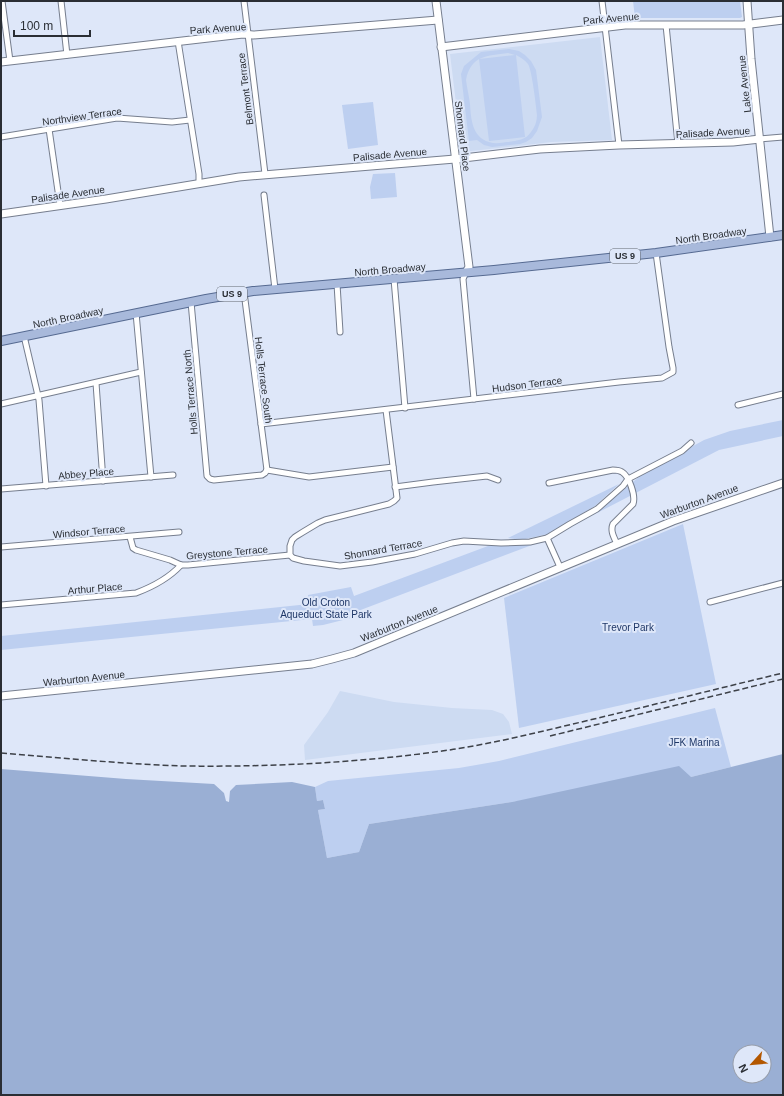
<svg xmlns="http://www.w3.org/2000/svg" width="784" height="1096" viewBox="0 0 784 1096" font-family="Arial,sans-serif">
<style>
.built{fill:#cddbf2}
.green{fill:#bdcff0;fill-rule:evenodd}
.water{fill:#9aafd4;fill-rule:evenodd}
.lines{fill:none;stroke-linecap:round;stroke-linejoin:round}
.street-casing{stroke:#767e8e;stroke-width:7}
.secondary-casing{stroke:#767e8e;stroke-width:9}
.primary-casing{stroke:#566a91;stroke-width:10}
.street{stroke:#fff;stroke-width:5}
.secondary{stroke:#fff;stroke-width:7}
.primary{stroke:#a8b9db;stroke-width:8}
.rail{stroke:#3d4148;stroke-width:1.5;stroke-dasharray:6 3;stroke-linecap:butt}
.labels{text-anchor:middle;stroke-width:4;stroke-linejoin:round;paint-order:stroke}
.shield{fill:#dee7f9;stroke:#60666f;stroke-width:1}
.shield-label{font-size:9px;font-weight:bold;fill:#2a2e34}
.street-label{font-size:10px;fill:#2a2e34;stroke:#dee7f9}
.park-label{font-size:10px;fill:#1f3767;stroke:#dee7f9}
</style>
<rect width="100%" height="100%" fill="#dee7f9"/>
<g class="built">
<polygon points="600,37 612,140 552,142 462,152 450,54"/>
<polygon points="340,691 394,702 452,708 492,710 503,714 509,722 512,734 305,760 304,745 328,712"/>
</g>
<g class="green">
<polygon points="633,1 740,1 742,17 740,18 635,18"/>
<path d="M509,49L519,51L525,55L531,61L536,70L542,117L537,131L532,138L526,142L520,144L492,147L484,145L477,140L469,141L461,74L464,66L481,52ZM508,53L515,55L479,59L489,141L525,137L516,55C520,57 525,60 528,64C532,70 536,106 537,115C537,121 535,127 531,132C526,140 516,141 507,142C501,143 495,144 489,142C472,137 471,119 470,104C469,96 467,88 466,80C471,55 487,56 508,53Z"/>
<polygon points="373,102 378,145 348,149 342,105"/>
<polygon points="395,173 397,197 371,199 370,187 373,174"/>
<polygon points="783,420 783,436 719,450 597,513 641,475 704,440 730,431"/>
<polygon points="619,484 595,506 548,534 521,540 508,538"/>
<polygon points="683,524 716,684 519,728 504,598"/>
<polygon points="532,545 358,611 359,616 323,625 313,626 312,619 1,650 1,636 309,604 308,595 351,587 354,596 488,546"/>
<polygon points="715,708 731,767 691,777 512,802 369,824 359,852 327,858 318,810 325,809 323,800 317,801 315,787 328,781 459,768 499,761"/>
</g>
<path class="water" d="M783,754V1095H1V769L126,779L214,784L224,793L226,801L229,802L230,791L236,785L292,782L315,787L317,801L323,800L325,809L318,810L327,858L359,852L369,824L512,802L679,766L691,777ZM740,1052H764V1076H740Z"/>
<g class="lines">
<g class="street-casing">
<g id="street">
<polyline points="2,1 10,61"/>
<polyline points="61,1 67,55"/>
<polyline points="244,1 265,174"/>
<polyline points="602,1 619,145"/>
<polyline points="666,25 678,144"/>
<polyline points="178,41 199,174 199,183"/>
<polyline points="49,129 60,205"/>
<polyline points="1,137 117,118 172,122 190,120"/>
<polyline points="760,139 783,137"/>
<polyline points="264,195 275,289"/>
<polyline points="466,272 463,279 474,399"/>
<polyline points="394,279 405,408"/>
<polyline points="337,284 340,332"/>
<polyline points="244,292 267,470"/>
<polyline points="191,302 207,476 210,479 214,480 262,475 265,473 267,470"/>
<polyline points="136,313 151,477"/>
<polyline points="24,336 39,400 46,486"/>
<polyline points="96,383 103,481"/>
<polyline points="1,404 141,372"/>
<polyline points="738,405 783,394"/>
<polyline points="386,410 397,498 394,501 389,504 325,520 318,523 303,532 295,537 292,540 290,546 290,555 293,558 304,561 340,566 372,562 415,554 452,543 464,541 501,543 530,542 547,538 570,524 597,509 623,486 628,479 682,451 691,443"/>
<polyline points="261,424 619,382 662,378 673,372 673,368 669,347 656,253"/>
<polyline points="267,470 309,477 393,467"/>
<path d="M549,483L613,470C616,470 619,470 622,472C629,476 636,496 633,504L613,524C610,531 614,537 617,544"/>
<polyline points="395,487 433,482 487,476 498,480"/>
<polyline points="1,489 173,475"/>
<polyline points="130,537 133,548 136,550 170,560 181,565 188,565 290,555"/>
<polyline points="547,538 560,567"/>
<polyline points="1,547 179,532"/>
<polyline points="710,602 783,583"/>
<path d="M1,605L136,593C152,587 169,578 181,565"/>
</g>
</g>
<g class="secondary-casing">
<g id="secondary">
<polyline points="436,1 469,267 466,272"/>
<polyline points="747,1 751,59 770,237"/>
<polyline points="441,47 625,25 743,25 783,20"/>
<polyline points="1,62 243,34 253,35 438,20"/>
<polyline points="1,214 106,199 239,177 455,159 540,149 619,145 733,142 760,139"/>
<polyline points="1,696 312,664 332,659 354,653 673,521 783,483"/>
</g>
</g>
<g class="primary-casing">
<polyline id="primary" points="1,341 206,299 253,291 494,270 656,253 783,235"/>
</g>
<use href="#street" class="street"/>
<use href="#secondary" class="secondary"/>
<use href="#primary" class="primary"/>
<g class="rail">
<polyline points="550,736 783,679"/>
<path d="M1,753C62,758 123,764 184,766C270,767 356,763 442,751C493,744 543,731 594,719C657,704 720,688 783,673"/>
</g>
</g>
<g class="labels">
<g class="shield">
<rect x="610" y="249" width="30" height="14" rx="3"/>
<rect x="217" y="287" width="30" height="14" rx="3"/>
</g>
<g class="shield-label">
<text x="625" y="259">US 9</text>
<text x="232" y="297">US 9</text>
</g>
<g class="street-label">
<text transform="translate(611 18) rotate(-5)" y="4">Park Avenue</text>
<text transform="translate(218 28) rotate(-4)" y="4">Park Avenue</text>
<text transform="translate(744 84) rotate(-96)" y="4">Lake Avenue</text>
<text transform="translate(245 89) rotate(-97)" y="4">Belmont Terrace</text>
<text transform="translate(82 116) rotate(-8)" y="4">Northview Terrace</text>
<text transform="translate(713 132) rotate(-3)" y="4">Palisade Avenue</text>
<text transform="translate(463 136) rotate(83)" y="4">Shonnard Place</text>
<text transform="translate(390 154) rotate(-5)" y="4">Palisade Avenue</text>
<text transform="translate(68 194) rotate(-8)" y="4">Palisade Avenue</text>
<text transform="translate(711 235) rotate(-8)" y="4">North Broadway</text>
<text transform="translate(390 269) rotate(-5)" y="4">North Broadway</text>
<text transform="translate(68 317) rotate(-12)" y="4">North Broadway</text>
<text transform="translate(264 380) rotate(83)" y="4">Holls Terrace South</text>
<text transform="translate(527 384) rotate(-7)" y="4">Hudson Terrace</text>
<text transform="translate(190 392) rotate(-95)" y="4">Holls Terrace North</text>
<text transform="translate(86 473) rotate(-5)" y="4">Abbey Place</text>
<text transform="translate(699 501) rotate(-20)" y="4">Warburton Avenue</text>
<text transform="translate(89 531) rotate(-5)" y="4">Windsor Terrace</text>
<text transform="translate(383 549) rotate(-10)" y="4">Shonnard Terrace</text>
<text transform="translate(227 552) rotate(-5)" y="4">Greystone Terrace</text>
<text transform="translate(95 588) rotate(-5)" y="4">Arthur Place</text>
<text transform="translate(399 623) rotate(-22)" y="4">Warburton Avenue</text>
<text transform="translate(84 678) rotate(-6)" y="4">Warburton Avenue</text>
</g>
<g class="park-label">
<text x="326" y="606">Old Croton<tspan x="326" dy="12">Aqueduct State Park</tspan></text>
<text x="628" y="631">Trevor Park</text>
<text x="694" y="746">JFK Marina</text>
</g>
</g>
<rect width="784" height="1096" fill="none" stroke="#2a2e34" stroke-width="4"/>
<g transform="translate(752 1064) rotate(243)"><circle r="19" fill="#dee7f9" stroke="#969daa"/>
<path d="M0-3L7 15L0 10L-7 15Z" fill="#b35700"/>
<text y="-6" font-size="11" font-weight="bold" text-anchor="middle" fill="#2a2e34">N</text>
</g>
<path d="M14 30v6h76v-6" fill="none" stroke="#2a2e34" stroke-width="2"/>
<text x="20" y="30" font-size="12" fill="#2a2e34" stroke="#dee7f9" stroke-width="3" paint-order="stroke">100 m</text>
</svg>
